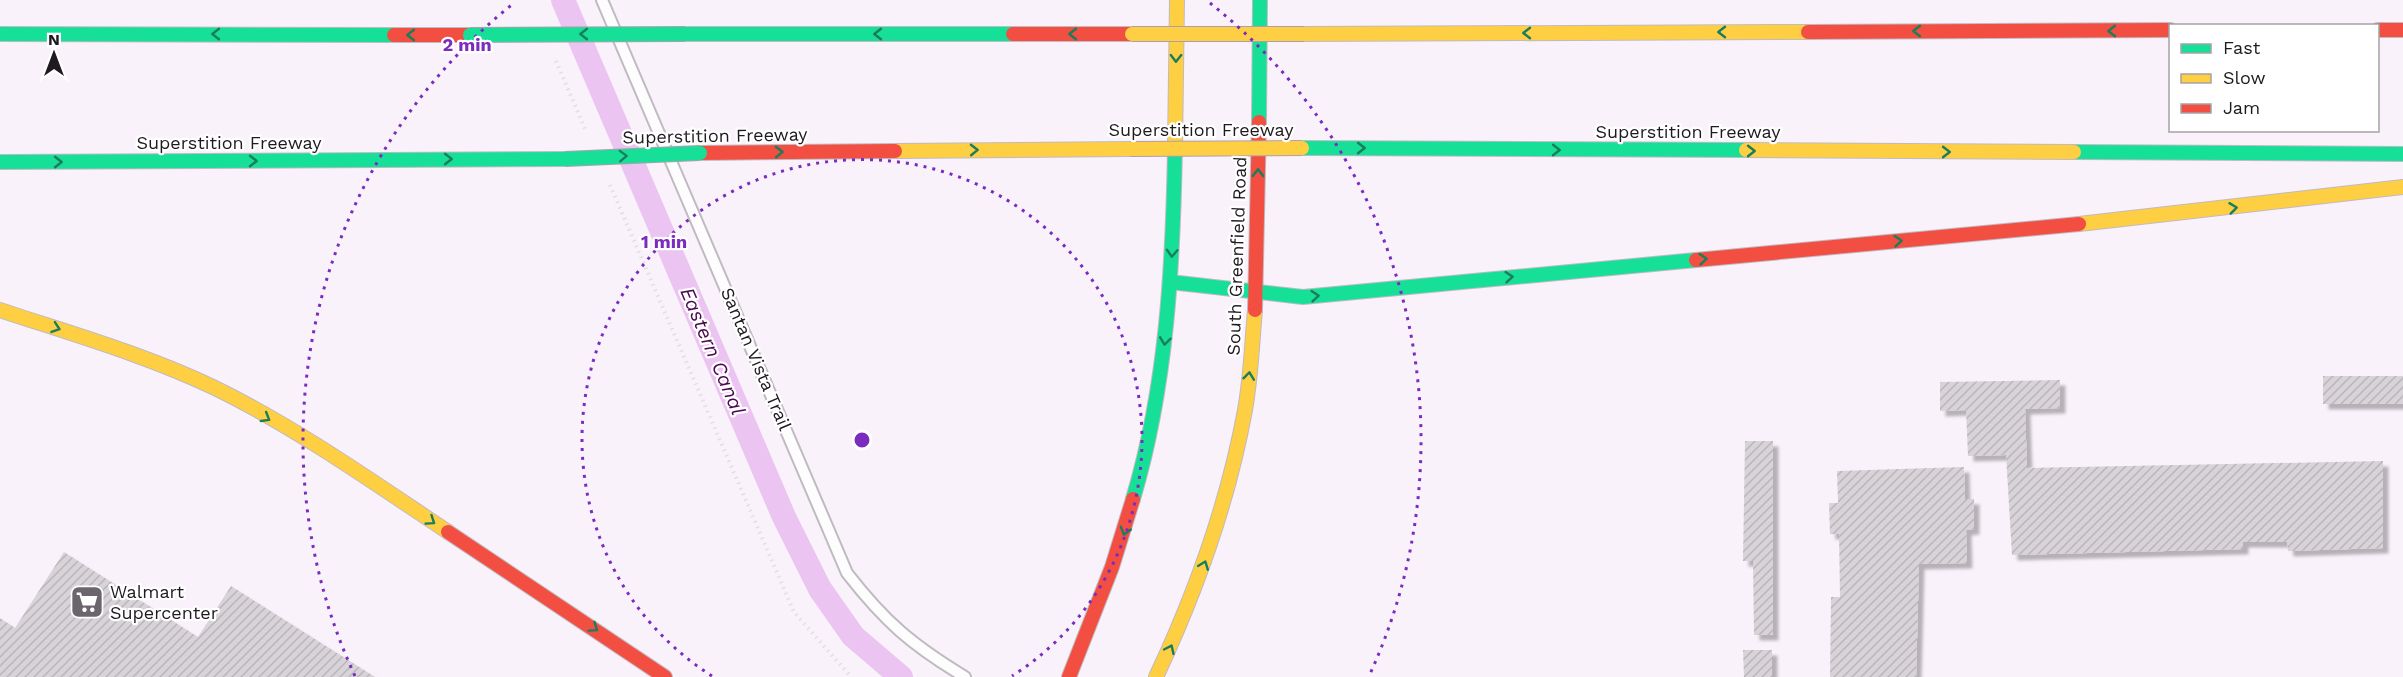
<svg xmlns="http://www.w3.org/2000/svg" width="2403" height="677" viewBox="0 0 2403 677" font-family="'Work Sans',sans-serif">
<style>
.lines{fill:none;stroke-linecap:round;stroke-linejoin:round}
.canal{stroke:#ecc4f1;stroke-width:24}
.building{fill:url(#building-hatch);filter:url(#shadow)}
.lane-casing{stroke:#c0bac1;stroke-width:14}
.fast-casing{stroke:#c0bac1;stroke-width:16}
.slow-casing{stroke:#c0bac1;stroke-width:16}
.jam-casing{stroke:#c0bac1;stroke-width:16}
.path{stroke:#e1dfe1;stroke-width:4;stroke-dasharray:1.5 4.5;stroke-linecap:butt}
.lane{stroke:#fefdfe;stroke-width:10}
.fast{stroke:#16e098;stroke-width:14}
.slow{stroke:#ffcf43;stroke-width:14}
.jam{stroke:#f24e42;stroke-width:14}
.fast-bridge-casing{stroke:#ae9fb0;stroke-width:16;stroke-linecap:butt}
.slow-bridge-casing{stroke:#ae9fb0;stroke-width:16;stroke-linecap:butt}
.fast-bridge{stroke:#16e098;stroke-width:14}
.slow-bridge{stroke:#ffcf43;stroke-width:14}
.oneway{stroke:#1a7d5c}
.ring{fill:none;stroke:#7b2cbf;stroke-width:3;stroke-dasharray:3 6}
.labels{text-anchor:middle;stroke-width:4.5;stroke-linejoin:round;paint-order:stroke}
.street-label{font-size:18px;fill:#1e1a1f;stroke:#fff}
.poi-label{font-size:18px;fill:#1e1a1f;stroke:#fff;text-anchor:start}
.water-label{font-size:20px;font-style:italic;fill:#4a0851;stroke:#fff}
.centre{fill:#7b2cbf;stroke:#fff;stroke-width:3}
.ring-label{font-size:18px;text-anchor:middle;font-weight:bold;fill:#7b2cbf;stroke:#fff;stroke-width:4.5;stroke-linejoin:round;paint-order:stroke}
</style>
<defs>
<pattern id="building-hatch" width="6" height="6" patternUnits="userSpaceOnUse" patternTransform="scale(1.5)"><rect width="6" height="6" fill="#d8d3d8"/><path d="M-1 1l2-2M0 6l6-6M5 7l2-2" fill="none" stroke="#b9b5b9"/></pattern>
<filter id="shadow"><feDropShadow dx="5.5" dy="5.5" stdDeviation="1.5" flood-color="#0004"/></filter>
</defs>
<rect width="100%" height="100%" fill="#f9f2fa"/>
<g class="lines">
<polyline class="canal" points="563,0 784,517 820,589 853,636 901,677"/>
</g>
<g class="building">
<rect x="2323" y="376" width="80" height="28"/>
<polygon points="2060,380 2060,408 2025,409 2027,468 2383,461 2383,548 2288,551 2287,542 2243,542 2243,549 2012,555 2006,455 1968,456 1966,410 1940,411 1940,382"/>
<polygon points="1745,441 1773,441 1773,635 1754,635 1753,561 1743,561"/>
<polygon points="1964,467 1965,499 1974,499 1974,529 1966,530 1967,563 1919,564 1916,677 1830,677 1831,597 1840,597 1839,534 1830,534 1829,503 1838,503 1837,471"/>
<polygon points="64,552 198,637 231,586 375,677 0,677 0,618 15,628"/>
<polygon points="1743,650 1772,650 1772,677 1744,677"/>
</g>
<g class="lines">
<g class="lane-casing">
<path id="lane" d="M602,0L847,573C885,622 912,645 965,677"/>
</g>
<g class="fast-casing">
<g id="fast">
<polyline points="0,34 394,35"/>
<polyline points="685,34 1013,34"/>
<polyline points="1259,122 1260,0"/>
<polyline points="1302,148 1746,150"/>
<polyline points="2074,152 2403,154"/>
<polyline points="0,162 565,159"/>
<polyline points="1170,282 1303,297 1696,260"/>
<path d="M1133,499C1167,385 1173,266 1175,147"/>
</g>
</g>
<g class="slow-casing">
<g id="slow">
<polyline points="1304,34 1808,32"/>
<polyline points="1175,147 1177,0"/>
<polyline points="1746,150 2074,152"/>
<polyline points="895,151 1130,149"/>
<polyline points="2079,224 2403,187"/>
<path d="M0,310C72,334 146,355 215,388C295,427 373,482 448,532"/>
<path d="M1156,677C1196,592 1228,503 1245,410C1251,377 1252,343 1255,310"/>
</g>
</g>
<g class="jam-casing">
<g id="jam">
<polyline points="2378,30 2403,30"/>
<polyline points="1808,32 2170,30"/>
<polyline points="1013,34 1132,34"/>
<polyline points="394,35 470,35"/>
<polyline points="700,153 895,151"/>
<polyline points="1696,260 2079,224"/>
<polyline points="1255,310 1259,122"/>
<polyline points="448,532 665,677"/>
<polyline points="1069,677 1112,567 1133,499"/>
</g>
</g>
<g class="path">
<polyline points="556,61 586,131"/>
<polyline points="610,185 794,612 851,677"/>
</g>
<use href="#lane" class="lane"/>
<use href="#fast" class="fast"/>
<use href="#slow" class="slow"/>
<use href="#jam" class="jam"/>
<g class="fast-bridge-casing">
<g id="fast-bridge">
<polyline points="470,35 685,34"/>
<polyline points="565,159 700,153"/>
</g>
</g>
<g class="slow-bridge-casing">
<g id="slow-bridge">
<polyline points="1132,34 1304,34"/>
<polyline points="1130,149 1302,148"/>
</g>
</g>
<use href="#fast-bridge" class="fast-bridge"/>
<use href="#slow-bridge" class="slow-bridge"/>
</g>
<defs><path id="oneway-chevron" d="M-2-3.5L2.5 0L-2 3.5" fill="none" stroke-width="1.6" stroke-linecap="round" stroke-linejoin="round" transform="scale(1.5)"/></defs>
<g class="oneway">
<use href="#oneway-chevron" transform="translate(1917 31) rotate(180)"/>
<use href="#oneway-chevron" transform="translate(2112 31) rotate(180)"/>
<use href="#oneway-chevron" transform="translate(1722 32) rotate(180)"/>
<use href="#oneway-chevron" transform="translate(1527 33) rotate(180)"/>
<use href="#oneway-chevron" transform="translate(216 34) rotate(-180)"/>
<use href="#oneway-chevron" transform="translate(584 34) rotate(180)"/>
<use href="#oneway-chevron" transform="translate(878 34) rotate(180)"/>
<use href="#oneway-chevron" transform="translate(1073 34) rotate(180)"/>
<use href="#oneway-chevron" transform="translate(411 35) rotate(-180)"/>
<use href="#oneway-chevron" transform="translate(1176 58) rotate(91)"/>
<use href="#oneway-chevron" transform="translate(1361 148)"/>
<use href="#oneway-chevron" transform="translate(974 150) rotate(-1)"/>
<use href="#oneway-chevron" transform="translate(1556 150)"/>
<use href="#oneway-chevron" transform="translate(1751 151)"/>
<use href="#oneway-chevron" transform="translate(779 152) rotate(-1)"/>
<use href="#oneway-chevron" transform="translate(1946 152)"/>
<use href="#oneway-chevron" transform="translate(623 156) rotate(-2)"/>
<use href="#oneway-chevron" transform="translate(448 159)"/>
<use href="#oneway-chevron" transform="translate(253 161)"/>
<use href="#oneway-chevron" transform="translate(58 162)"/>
<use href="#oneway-chevron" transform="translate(1258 173) rotate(-89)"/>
<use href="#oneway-chevron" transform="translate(2233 208) rotate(-7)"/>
<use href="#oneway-chevron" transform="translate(1898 241) rotate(-5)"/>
<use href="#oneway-chevron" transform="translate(1172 253) rotate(93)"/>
<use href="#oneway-chevron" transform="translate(1703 259) rotate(-5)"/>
<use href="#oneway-chevron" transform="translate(1509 277) rotate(-5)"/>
<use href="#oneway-chevron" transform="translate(1315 296) rotate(-5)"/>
<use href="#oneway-chevron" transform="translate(56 328) rotate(19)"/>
<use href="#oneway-chevron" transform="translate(1165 341) rotate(97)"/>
<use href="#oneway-chevron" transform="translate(1249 376) rotate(-83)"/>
<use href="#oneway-chevron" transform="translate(266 418) rotate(31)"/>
<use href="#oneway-chevron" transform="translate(431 521) rotate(34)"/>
<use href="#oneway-chevron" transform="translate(1125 531) rotate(106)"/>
<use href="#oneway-chevron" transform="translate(1204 565) rotate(-69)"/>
<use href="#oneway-chevron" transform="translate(594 628) rotate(34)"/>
<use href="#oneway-chevron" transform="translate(1170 649) rotate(-65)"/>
</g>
<g class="ring">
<path d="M712 676A280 280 0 1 1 1012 676"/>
<path d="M355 676A559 559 0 0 1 514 3M1210 3A559 559 0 0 1 1369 676"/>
</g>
<defs>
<g id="supermarket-square" transform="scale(1.725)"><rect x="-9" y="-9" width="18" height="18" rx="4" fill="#6b666c" stroke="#fff"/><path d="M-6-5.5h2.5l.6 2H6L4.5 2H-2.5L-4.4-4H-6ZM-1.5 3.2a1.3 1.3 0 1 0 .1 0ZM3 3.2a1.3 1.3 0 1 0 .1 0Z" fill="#fff"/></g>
</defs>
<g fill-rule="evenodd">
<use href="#supermarket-square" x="87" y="602"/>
</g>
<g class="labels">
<g class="street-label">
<text x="1201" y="136">Superstition Freeway</text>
<text x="1688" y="138">Superstition Freeway</text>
<text transform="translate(715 136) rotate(-1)" y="6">Superstition Freeway</text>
<text x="229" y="149">Superstition Freeway</text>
<text transform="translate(1237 256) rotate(-88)" y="6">South Greenfield Road</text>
<text transform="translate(756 359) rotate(67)" y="6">Santan Vista Trail</text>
</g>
<g class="poi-label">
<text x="110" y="598">Walmart<tspan x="110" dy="21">Supercenter</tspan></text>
</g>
<g class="water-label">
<text transform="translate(713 351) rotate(67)" y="7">Eastern Canal</text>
</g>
</g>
<circle cx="862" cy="440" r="9" class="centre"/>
<g class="ring-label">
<text x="467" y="51">2 min</text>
<text x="664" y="248">1 min</text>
</g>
<rect x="2169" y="24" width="210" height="108" fill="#ffffff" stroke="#a5a3a5" stroke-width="1.5"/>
<rect x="2181" y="44" width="30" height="9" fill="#16e098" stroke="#a5a3a5" stroke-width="1.5"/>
<text x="2223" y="54" font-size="18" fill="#1e1a1f">Fast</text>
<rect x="2181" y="74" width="30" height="9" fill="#ffcf43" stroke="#a5a3a5" stroke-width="1.5"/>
<text x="2223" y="84" font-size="18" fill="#1e1a1f">Slow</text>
<rect x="2181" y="104" width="30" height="9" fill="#f24e42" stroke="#a5a3a5" stroke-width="1.5"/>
<text x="2223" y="114" font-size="18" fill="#1e1a1f">Jam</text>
<g transform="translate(54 54)" stroke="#ffffff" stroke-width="4.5" paint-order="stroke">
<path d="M0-4.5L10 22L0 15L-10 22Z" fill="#1e1a1f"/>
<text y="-9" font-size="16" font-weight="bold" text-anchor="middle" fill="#1e1a1f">N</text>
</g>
</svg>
